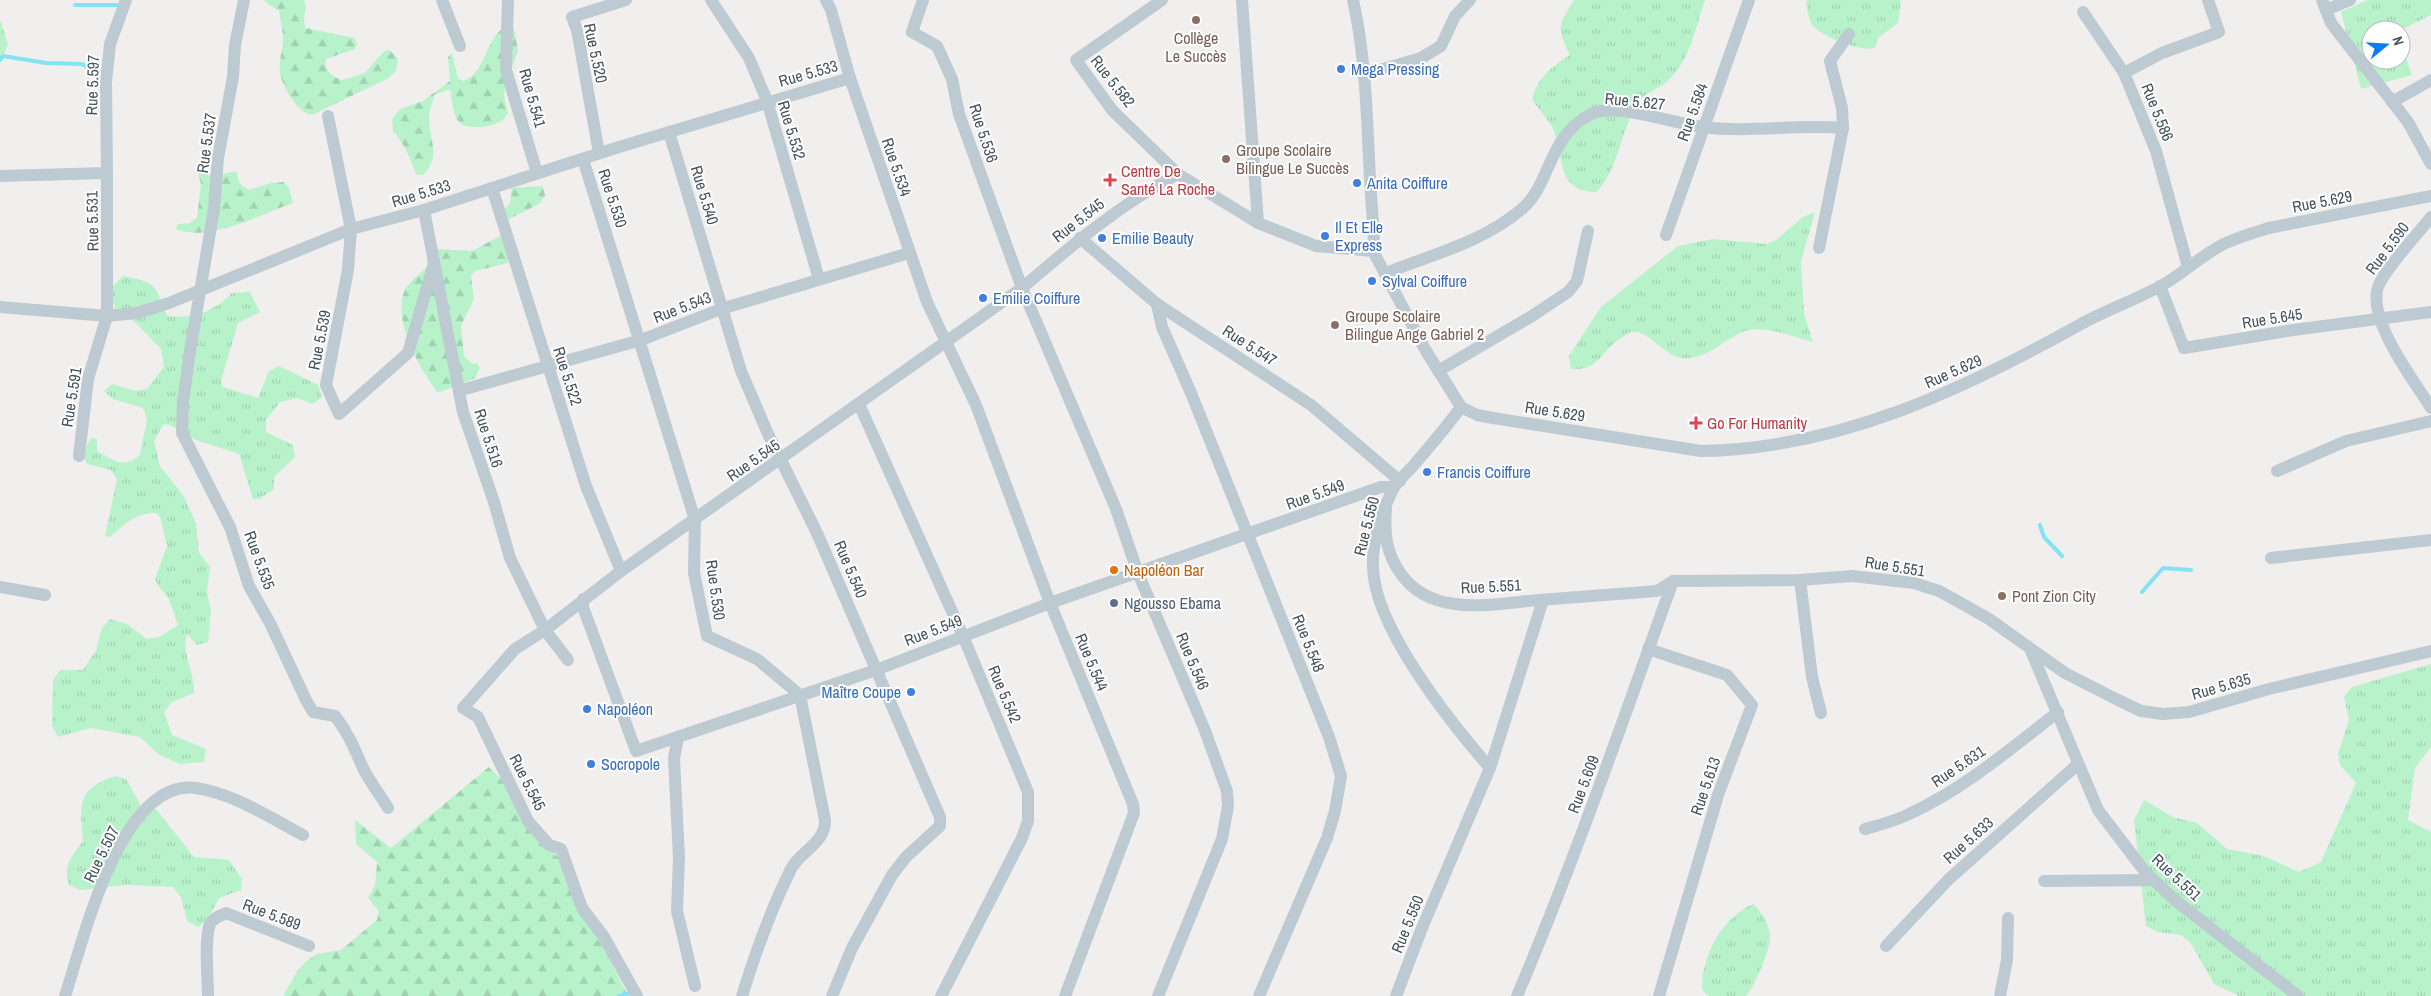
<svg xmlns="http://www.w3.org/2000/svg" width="2431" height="996" viewBox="0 0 2431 996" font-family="'Archivo Narrow',sans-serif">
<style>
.grass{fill:url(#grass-tufts)}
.forest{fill:url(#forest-firs)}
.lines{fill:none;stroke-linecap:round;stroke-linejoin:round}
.stream{stroke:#82e3f3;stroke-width:4}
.minor{stroke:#bdcad2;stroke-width:12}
.education-dot{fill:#8d6e63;stroke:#fff;stroke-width:2}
.shop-dot{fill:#3f7fe0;stroke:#fff;stroke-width:2}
.health-dot{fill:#e0444e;stroke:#fff;stroke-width:2}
.food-dot{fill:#e8710a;stroke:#fff;stroke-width:2}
.service-dot{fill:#5c6f8a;stroke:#fff;stroke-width:2}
.labels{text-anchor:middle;stroke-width:4;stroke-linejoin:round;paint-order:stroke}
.education-label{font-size:16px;fill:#785e54;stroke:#fff;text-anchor:start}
.street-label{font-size:16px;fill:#45535d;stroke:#fff}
.shop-label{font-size:16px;fill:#366cbe;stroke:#fff;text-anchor:start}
.health-label{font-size:16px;fill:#be3a42;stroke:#fff;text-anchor:start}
.food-label{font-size:16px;fill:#c56008;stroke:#fff;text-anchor:start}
.service-label{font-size:16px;fill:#4e5e75;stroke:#fff;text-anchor:start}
</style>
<defs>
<pattern id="grass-tufts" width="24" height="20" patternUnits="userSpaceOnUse" patternTransform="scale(1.25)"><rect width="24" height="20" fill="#b8f2cb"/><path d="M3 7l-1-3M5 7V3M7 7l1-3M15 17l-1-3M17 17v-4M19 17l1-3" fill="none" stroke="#a0d1b1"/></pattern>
<pattern id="forest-firs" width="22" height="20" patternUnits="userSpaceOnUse" patternTransform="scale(1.25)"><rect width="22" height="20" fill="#b8f2cb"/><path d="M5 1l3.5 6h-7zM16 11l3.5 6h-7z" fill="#a0d1b1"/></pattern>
</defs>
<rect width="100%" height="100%" fill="#f1eeee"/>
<g class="grass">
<path d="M1574,0H1705C1696,26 1690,60 1669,80C1661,88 1644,93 1638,102C1621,129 1618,172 1596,192C1555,192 1565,155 1553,129C1548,119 1539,109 1532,100C1537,78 1551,67 1570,55C1556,26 1558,27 1574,0Z"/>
<path d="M1806,0H1901L1898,23L1879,37L1875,48C1861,52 1818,36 1811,23C1808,17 1807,7 1806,0Z"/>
<polygon points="2368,0 2431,0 2431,15 2401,30 2371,30 2371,60 2401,60 2401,43 2412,75 2361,89 2341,12"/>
<polygon points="0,20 8,44 0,64"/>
<path d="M1815,212L1801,261L1804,314L1813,342C1794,337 1768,326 1749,330C1727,335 1708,361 1682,358C1663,355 1649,330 1633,332C1629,332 1626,335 1623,337C1600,350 1601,371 1571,369L1569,356L1601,307L1678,246L1713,239L1766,244L1776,240L1803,217Z"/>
<path d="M123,276C157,282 155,285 167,316C193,319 214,312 232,293L250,292L260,312L238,323L221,381L223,387L258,398L269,371L279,366L318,385L322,397L313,404L297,398L280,402L266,420V432L293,445L295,457L274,477V489L259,499H253L239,454L196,440L168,424L163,425L154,441L160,466L183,495L196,523L199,553L210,567L207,592L211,610L208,642L197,645L187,634C181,654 195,672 194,693L172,702L164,712L172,735L206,749L204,762L180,764L158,754L140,737L91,728L58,737L52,726L53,680L60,670H83L96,650L102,628L110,619L127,624L147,639L159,637L178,625L169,599L157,584L155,579L167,546L160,517L156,513C137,512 124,524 110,537L105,536L117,479L111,470L87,464L82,454L91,438L97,439V451C115,461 123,469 140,455L147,419L143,408L113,399L104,391L112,384L136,391L147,389L164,367L161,349L135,322L115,309L110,289Z"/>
<polygon points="2431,664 2431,747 2415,768 2408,820 2431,832 2431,996 2239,996 2214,984 2190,942 2181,935 2158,932 2146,926 2134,820 2144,800 2173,817 2197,823 2227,849 2264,856 2299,872 2321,862 2356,783 2340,765 2338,754 2349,720 2344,697 2352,687"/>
<path d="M115,776L126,779L144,811L156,809L194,857L229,860L242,879L241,890L219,898L208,919L198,927L187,921L181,897L173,887L126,885L80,890L69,885C63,864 71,858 83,841C80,805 76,789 115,776Z"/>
<path d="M1753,904C1762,913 1770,924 1770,938C1770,950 1754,987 1746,996H1709L1702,990C1701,957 1722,917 1753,904Z"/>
</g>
<g class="forest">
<path d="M263,0H304C308,9 301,19 306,28L354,38L357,43L355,49L326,59C324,71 331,76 342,80L365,73L384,51L390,50L398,59L396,71L387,79L312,115C297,113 284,88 280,74C278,61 284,47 283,35C282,27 280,19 279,11Z"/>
<path d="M508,26L514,28L518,51L506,83L504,96L508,114C505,117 503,121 499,122C492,127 467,130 460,123C453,117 452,98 450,89L434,95C433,102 429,111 429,118C429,141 442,155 423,175H417L405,148L393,130L392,119L400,109L423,101L450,81L448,57L452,53L458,78L463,81C487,74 485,34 508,26Z"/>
<path d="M236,171L240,184L248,190L271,183L283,182L288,186L293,203C262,214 207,243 176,229L178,224L190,223L197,218L201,184L198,173L203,172L218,175Z"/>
<path d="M543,186L545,196L539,204L507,220L512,245L508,263L475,271L471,276L474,299L461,326L464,356L473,364L477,363L480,368L475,378L438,393C420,369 393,323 404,292C407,283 421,273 428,266L427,258L434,249L472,251L502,235V212L510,203L512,188Z"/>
<polygon points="489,767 504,782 532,835 559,858 628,996 283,996 298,970 306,961 317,954 341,950 377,920 379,911 368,898 375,886 377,862 356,844 355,820 391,848"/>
</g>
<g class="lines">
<g class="stream">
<polyline points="75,5 117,5"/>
<polyline points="0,60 3,56 46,63 82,64 87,67"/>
<polyline points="2040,525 2044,537 2062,556"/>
<polyline points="2142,592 2163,568 2191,570"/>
<polyline points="619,996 630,993"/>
</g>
<g class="minor">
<path d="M244,0L235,45L233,77L218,158L214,209L190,351L183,402L182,433L230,527L249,586L270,623L306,700L313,712L335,716C349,734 354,748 363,768C370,782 380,795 388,808"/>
<polyline points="442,0 460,46"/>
<polyline points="508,0 506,70 537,173"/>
<polyline points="711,0 749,58 767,101 819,279"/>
<polyline points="826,0 831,10 850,78 927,302 976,405 1050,603 1133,804 1134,813 1065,996"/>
<polyline points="923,0 912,32 937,46 952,79 959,114 1022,288 1116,509 1138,573 1204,728 1227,791 1228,806 1222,839 1158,996"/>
<polyline points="1162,0 1076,60 1112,110 1178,174"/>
<polyline points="1242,0 1258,223"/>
<path d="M1353,0C1370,75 1366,155 1374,232L1373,251L1426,351L1461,407C1446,428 1429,447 1413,466C1407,473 1397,481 1393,489C1382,511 1372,542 1373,566C1373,626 1451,723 1490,768L1422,928L1396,996"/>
<polyline points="2322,0 2331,23 2408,122 2431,164"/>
<polyline points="2326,10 2350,0"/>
<polyline points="2083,12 2124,73"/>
<polyline points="1363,75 1421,58 1441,46 1455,16 1470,0"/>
<polyline points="2392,102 2431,80"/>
<polyline points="328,116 351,229 348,270 326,385 339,414 408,353 434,263"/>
<polyline points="669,132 741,371 768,434 817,533 940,817 940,826 906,857 892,875 852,948 832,996"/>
<polyline points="599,153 577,30 572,17 626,0"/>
<path d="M583,159L695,520L694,573L707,636L757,659L800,695L825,820C826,843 800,851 791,869C771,909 755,954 742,996"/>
<polyline points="107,173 106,82 110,44 126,0"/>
<polyline points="0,176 107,173 107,316 88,379 79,456"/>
<polyline points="492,188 586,486 621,571"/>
<polyline points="424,210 463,412 494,502 510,558 545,630 568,660"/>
<path d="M2431,217C2418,234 2383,271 2378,287C2367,321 2414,380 2431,408"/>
<polyline points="1666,235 1749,0"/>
<polyline points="1080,238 1157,304 1311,405 1400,481"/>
<polyline points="1819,248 1843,128"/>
<polyline points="2188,267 2156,151 2124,73 2162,53 2219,32 2208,0"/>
<path d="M1386,273C1431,255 1486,241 1523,208C1551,183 1548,136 1591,114C1615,102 1675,124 1703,127C1749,133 1797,124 1843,128L1842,108L1830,61L1849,34"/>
<polyline points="2160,286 2184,348 2293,330 2431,312"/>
<polyline points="1157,304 1162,327 1191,393 1329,737 1341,776 1335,811 1327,838 1259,996"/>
<polyline points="0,307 107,316 137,313 169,303 351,229 424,210 619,147 850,78"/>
<polyline points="1438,371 1532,316 1568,292 1577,281 1588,231"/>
<polyline points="465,389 641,340 721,309 909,253"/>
<polyline points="859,404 963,636 1028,792 1028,821 1022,838 941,996"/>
<path d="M1461,407L1477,415L1493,418L1701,451C1838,449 1963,390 2081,324C2105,311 2132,301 2157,288C2179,277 2198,258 2220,246C2235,238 2253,233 2269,228L2431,196"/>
<polyline points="2277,471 2346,441 2431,421"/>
<path d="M1386,509C1384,534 1386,553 1401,574C1432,618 1493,604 1539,600C1578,597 1618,594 1657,591L1673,581L1800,580L1852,576L1914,583L1939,591L1959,602L1989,619L2065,673L2116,699L2141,711L2163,714L2189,712L2269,689L2431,651"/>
<polyline points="2271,558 2431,540"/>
<polyline points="1800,580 1812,677 1821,713"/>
<polyline points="0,587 45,595"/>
<polyline points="583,599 583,607 636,751 876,670 1050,603 1381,487 1394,487"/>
<polyline points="1648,649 1727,675 1752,705 1718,795 1659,996"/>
<polyline points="2031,651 2098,810 2146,873 2176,901 2298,996"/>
<polyline points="678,738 674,758 679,858 677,911 695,986"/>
<polyline points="1490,768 1543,600"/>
<path d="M1865,829C1880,825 1895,821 1909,814C1964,789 2010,749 2058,712"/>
<polyline points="2044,881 2154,880"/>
<polyline points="1886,946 1949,879 2078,764"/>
<path d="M65,996C83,942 120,778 196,788C235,794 269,817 303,835"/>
<path d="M208,996C208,979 204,939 210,924C213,918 220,916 226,913L309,946"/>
<path d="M637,996L604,937L582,908L561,849L549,845L528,821L478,717L463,708L515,649L545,630L621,571L1022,288C1071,246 1120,204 1178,174L1258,223L1316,246L1373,251"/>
<path d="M1517,996C1575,860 1623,720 1673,581"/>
<polyline points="2000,996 2007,960 2008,918"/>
</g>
</g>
<g class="education-dot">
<circle cx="1196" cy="20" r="5"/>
<circle cx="1226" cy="159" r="5"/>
<circle cx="1335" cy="325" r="5"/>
<circle cx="2002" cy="596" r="5"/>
</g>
<g class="shop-dot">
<circle cx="1341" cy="69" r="5"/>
<circle cx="1357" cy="183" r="5"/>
<circle cx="1325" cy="236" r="5"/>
<circle cx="1102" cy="238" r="5"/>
<circle cx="1372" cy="281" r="5"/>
<circle cx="983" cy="298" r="5"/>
<circle cx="1427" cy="472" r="5"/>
<circle cx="911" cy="692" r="5"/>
<circle cx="587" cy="709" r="5"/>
<circle cx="591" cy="764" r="5"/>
</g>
<g class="health-dot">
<path d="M1107.5 172.5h5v5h5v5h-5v5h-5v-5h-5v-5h5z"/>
<path d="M1693.5 415.5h5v5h5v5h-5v5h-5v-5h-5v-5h5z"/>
</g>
<circle class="food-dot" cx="1114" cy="570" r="5"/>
<circle class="service-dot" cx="1114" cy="603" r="5"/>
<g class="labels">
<g class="education-label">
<text x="1196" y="44" text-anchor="middle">Collège<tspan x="1196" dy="18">Le Succès</tspan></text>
<text x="1236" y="156">Groupe Scolaire<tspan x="1236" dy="18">Bilingue Le Succès</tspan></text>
<text x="1345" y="322">Groupe Scolaire<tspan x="1345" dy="18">Bilingue Ange Gabriel 2</tspan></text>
<text x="2012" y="602">Pont Zion City</text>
</g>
<g class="street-label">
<text transform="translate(596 53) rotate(78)" y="6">Rue 5.520</text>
<text transform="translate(808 73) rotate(-16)" y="6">Rue 5.533</text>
<text transform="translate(1113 81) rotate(52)" y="6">Rue 5.582</text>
<text transform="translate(92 85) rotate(-88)" y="6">Rue 5.597</text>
<text transform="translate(533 98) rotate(74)" y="6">Rue 5.541</text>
<text transform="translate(1635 101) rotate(6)" y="6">Rue 5.627</text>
<text transform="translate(1692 112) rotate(-70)" y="6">Rue 5.584</text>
<text transform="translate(2158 112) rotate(68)" y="6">Rue 5.586</text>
<text transform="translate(792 130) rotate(73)" y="6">Rue 5.532</text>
<text transform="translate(984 133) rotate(72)" y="6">Rue 5.536</text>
<text transform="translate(206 143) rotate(-82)" y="6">Rue 5.537</text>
<text transform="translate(897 167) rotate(71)" y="6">Rue 5.534</text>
<text transform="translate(421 193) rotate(-17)" y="6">Rue 5.533</text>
<text transform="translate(705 195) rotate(73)" y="6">Rue 5.540</text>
<text transform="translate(613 198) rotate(72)" y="6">Rue 5.530</text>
<text transform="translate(2322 201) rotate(-11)" y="6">Rue 5.629</text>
<text transform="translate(1078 220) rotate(-38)" y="6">Rue 5.545</text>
<text transform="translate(92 221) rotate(-91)" y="6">Rue 5.531</text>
<text transform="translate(2387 248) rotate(-53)" y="6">Rue 5.590</text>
<text transform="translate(682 307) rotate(-21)" y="6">Rue 5.543</text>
<text transform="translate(2272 318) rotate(-9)" y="6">Rue 5.645</text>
<text transform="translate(319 340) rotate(-79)" y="6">Rue 5.539</text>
<text transform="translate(1250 345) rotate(33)" y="6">Rue 5.547</text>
<text transform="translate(1953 371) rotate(-24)" y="6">Rue 5.629</text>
<text transform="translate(568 376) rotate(72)" y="6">Rue 5.522</text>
<text transform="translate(71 397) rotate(-81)" y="6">Rue 5.591</text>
<text transform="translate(1555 411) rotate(9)" y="6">Rue 5.629</text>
<text transform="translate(489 438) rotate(72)" y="6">Rue 5.516</text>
<text transform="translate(753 460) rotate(-35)" y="6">Rue 5.545</text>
<text transform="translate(1315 494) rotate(-20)" y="6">Rue 5.549</text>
<text transform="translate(1366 526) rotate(-76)" y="6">Rue 5.550</text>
<text transform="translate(260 560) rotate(70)" y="6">Rue 5.535</text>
<text transform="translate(1895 566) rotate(9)" y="6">Rue 5.551</text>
<text transform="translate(851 569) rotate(67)" y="6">Rue 5.540</text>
<text transform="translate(1491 586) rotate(-3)" y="6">Rue 5.551</text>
<text transform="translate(716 590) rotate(82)" y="6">Rue 5.530</text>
<text transform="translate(933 630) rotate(-21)" y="6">Rue 5.549</text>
<text transform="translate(1309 643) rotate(68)" y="6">Rue 5.548</text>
<text transform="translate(1193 661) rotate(67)" y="6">Rue 5.546</text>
<text transform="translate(1092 662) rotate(67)" y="6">Rue 5.544</text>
<text transform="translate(2221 686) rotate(-16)" y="6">Rue 5.635</text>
<text transform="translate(1005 694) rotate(67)" y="6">Rue 5.542</text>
<text transform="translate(1958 766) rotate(-34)" y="6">Rue 5.631</text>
<text transform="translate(528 782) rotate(63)" y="6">Rue 5.545</text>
<text transform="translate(1583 784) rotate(-69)" y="6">Rue 5.609</text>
<text transform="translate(1705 786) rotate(-71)" y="6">Rue 5.613</text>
<text transform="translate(1968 840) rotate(-42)" y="6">Rue 5.633</text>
<text transform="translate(101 854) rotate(-64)" y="6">Rue 5.507</text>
<text transform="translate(2177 877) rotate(43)" y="6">Rue 5.551</text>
<text transform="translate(272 914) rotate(21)" y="6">Rue 5.589</text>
<text transform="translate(1407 924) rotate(-68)" y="6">Rue 5.550</text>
</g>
<g class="shop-label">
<text x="1351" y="75">Mega Pressing</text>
<text x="1367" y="189">Anita Coiffure</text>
<text x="1335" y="233">Il Et Elle<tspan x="1335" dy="18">Express</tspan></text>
<text x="1112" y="244">Emilie Beauty</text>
<text x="1382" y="287">Sylval Coiffure</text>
<text x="993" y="304">Emilie Coiffure</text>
<text x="1437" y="478">Francis Coiffure</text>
<text x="901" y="698" text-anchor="end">Maître Coupe</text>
<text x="597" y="715">Napoléon</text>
<text x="601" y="770">Socropole</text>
</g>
<g class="health-label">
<text x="1121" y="177">Centre De<tspan x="1121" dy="18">Santé La Roche</tspan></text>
<text x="1707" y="429">Go For Humanity</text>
</g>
<g class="food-label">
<text x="1124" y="576">Napoléon Bar</text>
</g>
<g class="service-label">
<text x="1124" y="609">Ngousso Ebama</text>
</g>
</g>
<g transform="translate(2386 45) rotate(72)"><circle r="24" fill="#ffffff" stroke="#b5babe"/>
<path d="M0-4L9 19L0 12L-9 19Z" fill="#0a7def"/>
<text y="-8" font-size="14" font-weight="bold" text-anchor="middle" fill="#45535d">N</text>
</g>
</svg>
